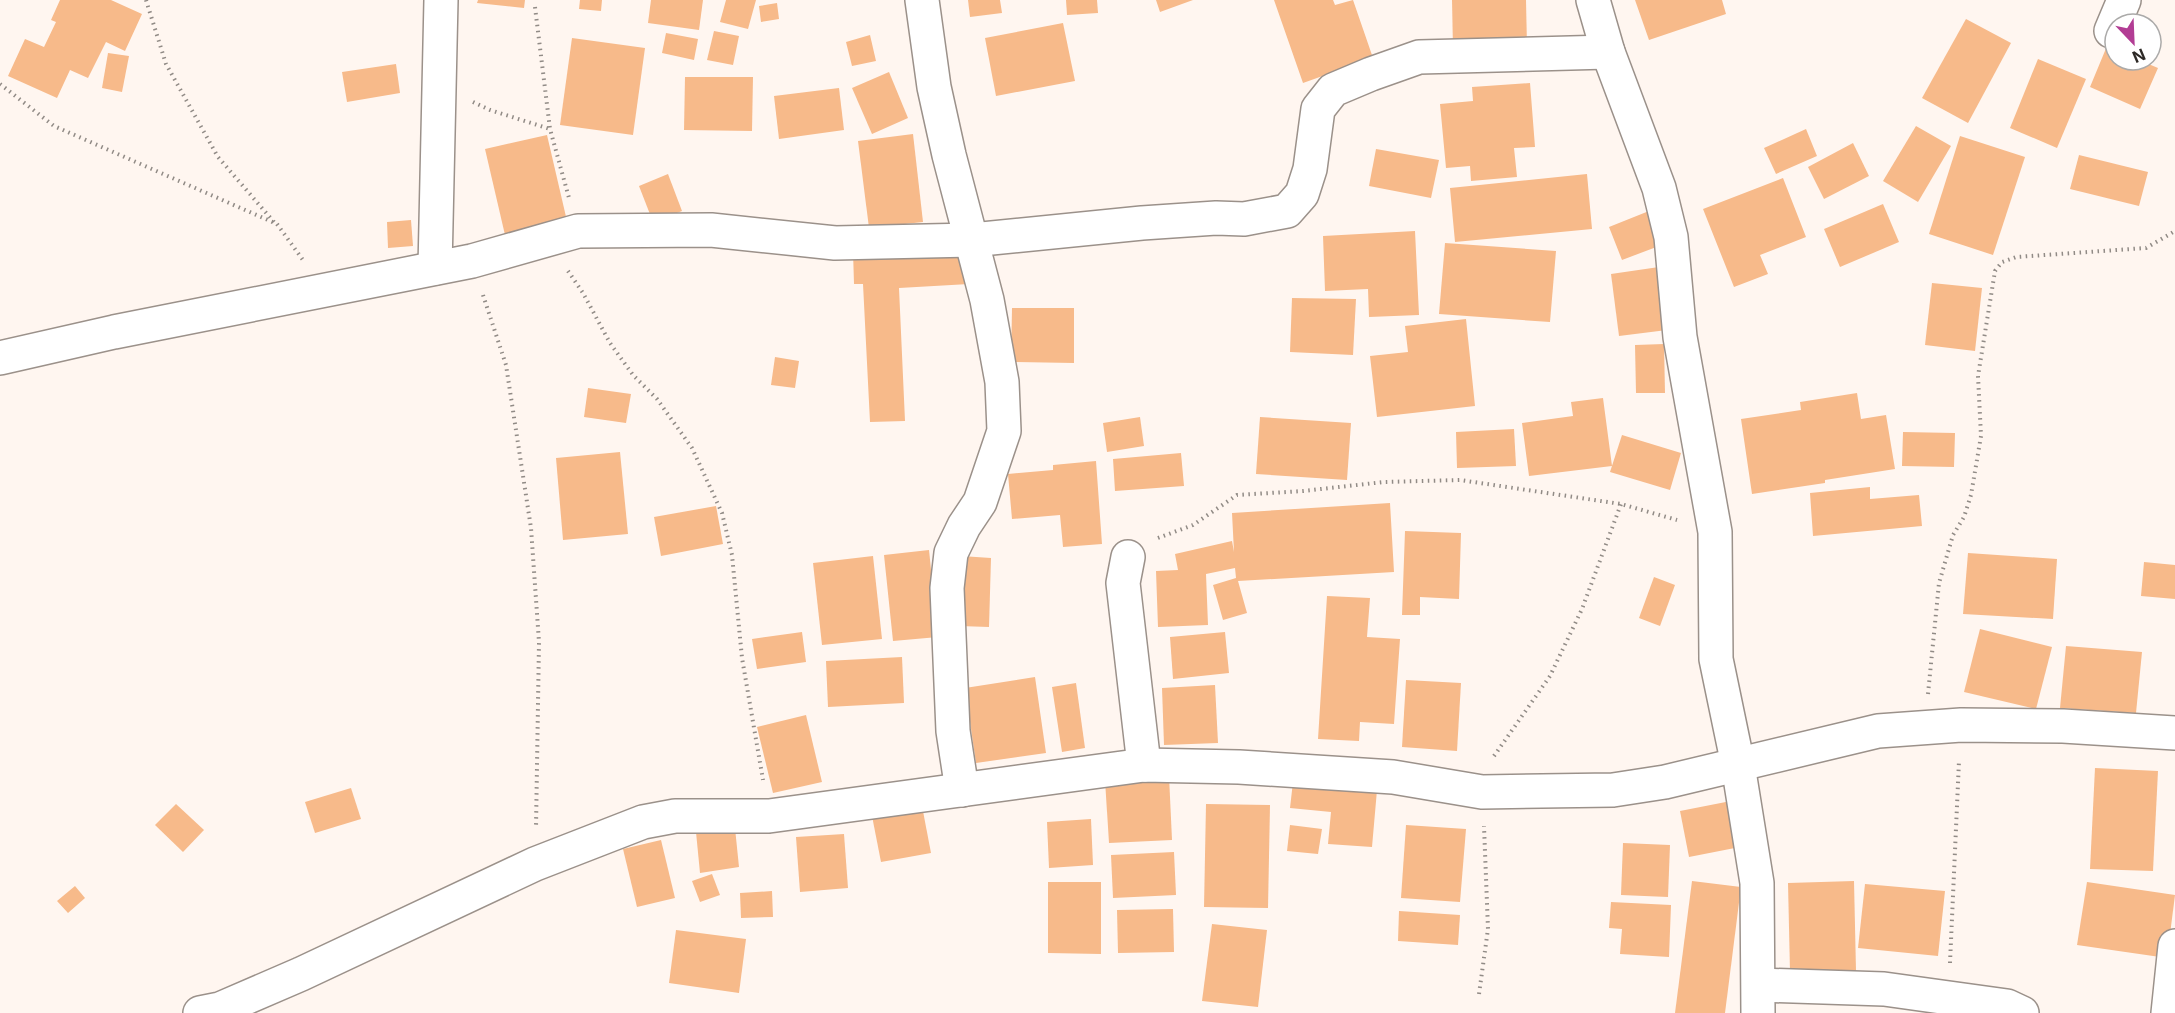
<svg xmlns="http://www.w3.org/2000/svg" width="2175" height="1013" viewBox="0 0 2175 1013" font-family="Inter,sans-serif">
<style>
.building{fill:#f7ba8a}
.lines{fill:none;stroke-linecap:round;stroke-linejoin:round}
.minor-casing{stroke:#9b918a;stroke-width:36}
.path{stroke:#918b86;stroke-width:4;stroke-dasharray:1.5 4.5;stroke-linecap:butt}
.minor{stroke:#fff;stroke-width:33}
</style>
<rect width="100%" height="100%" fill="#fff6f0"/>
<g class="building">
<polygon points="60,0 111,0 142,14 125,51 106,42 88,78 70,70 57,98 8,76 25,39 44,47 56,22 51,20"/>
<polygon points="478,0 525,0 524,8 477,3"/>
<polygon points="580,0 602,0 601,11 579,9"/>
<polygon points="651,0 703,0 699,30 648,23"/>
<polygon points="726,0 756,0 748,29 720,22"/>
<polygon points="968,0 1000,0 1002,13 970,17"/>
<polygon points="1066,0 1097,0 1098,13 1067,15"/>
<polygon points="1156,0 1193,0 1160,12"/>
<polygon points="1274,0 1333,0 1335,5 1353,0 1373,58 1303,83"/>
<polygon points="1452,0 1526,0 1527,47 1453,49"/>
<polygon points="1635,0 1722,0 1726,14 1649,40"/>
<polygon points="777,3 779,19 761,22 759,6"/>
<polygon points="1966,19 2011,43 1968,123 1922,98"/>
<polygon points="1063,23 1075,81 996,96 985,38"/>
<polygon points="714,31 739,36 733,65 707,60"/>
<polygon points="666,33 698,39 694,60 662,53"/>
<polygon points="870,35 876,61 852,66 846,42"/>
<polygon points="572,38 645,48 633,135 560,125"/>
<polygon points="2107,46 2115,50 2115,60 2139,60 2158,68 2140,109 2090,87"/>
<polygon points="108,53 129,56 122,92 102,88"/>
<polygon points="2038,59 2086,79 2057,148 2010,128"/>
<polygon points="396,64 400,93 347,102 342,72"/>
<polygon points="889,72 908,118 872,134 852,88"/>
<polygon points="685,77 753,77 752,131 684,130"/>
<polygon points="1530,83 1535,147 1514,148 1517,177 1471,181 1470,166 1446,168 1440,104 1473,101 1472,87"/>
<polygon points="839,88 844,130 779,139 774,96"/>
<polygon points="1916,126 1951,146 1918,202 1883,181"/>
<polygon points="1806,129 1817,156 1776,174 1764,148"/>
<polygon points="913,134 923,222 869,228 858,141"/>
<polygon points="547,135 567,221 505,235 485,149"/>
<polygon points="1960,136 2025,157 1993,255 1929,234"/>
<polygon points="1853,143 1869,176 1824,199 1808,167"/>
<polygon points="1376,149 1439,160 1431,198 1369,186"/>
<polygon points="2079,155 2148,172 2139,206 2070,189"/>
<polygon points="668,174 682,211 653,222 639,186"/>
<polygon points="1587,174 1592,229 1455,242 1450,188"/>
<polygon points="1783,178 1806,237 1760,255 1768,274 1734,287 1703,209"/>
<polygon points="1883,204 1899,242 1840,267 1824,229"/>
<polygon points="1654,209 1667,243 1622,260 1609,227"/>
<polygon points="411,220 413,246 388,248 387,222"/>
<polygon points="1415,231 1419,315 1369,317 1368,289 1325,291 1323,236"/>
<polygon points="1445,243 1556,251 1550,322 1439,314"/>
<polygon points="968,245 969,284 899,288 905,421 870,422 863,284 854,284 853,251"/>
<polygon points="1659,267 1667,330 1619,336 1611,274"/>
<polygon points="1932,283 1982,288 1975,351 1925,345"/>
<polygon points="1292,298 1356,299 1353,355 1290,352"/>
<polygon points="1012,308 1074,308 1074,363 1011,362"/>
<polygon points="1466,319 1475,406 1377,417 1370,356 1408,352 1405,326"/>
<polygon points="1664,344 1665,393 1636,393 1635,345"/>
<polygon points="775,357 799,361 795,388 771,385"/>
<polygon points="588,388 631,394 626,423 584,417"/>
<polygon points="1857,393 1861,419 1886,415 1895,469 1825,480 1825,483 1752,494 1741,419 1801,410 1800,402"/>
<polygon points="1603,398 1612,466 1529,476 1522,423 1573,416 1571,402"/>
<polygon points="1140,417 1144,446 1107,452 1103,423"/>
<polygon points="1260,417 1351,423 1347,480 1256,474"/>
<polygon points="1514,429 1516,466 1457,468 1456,432"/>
<polygon points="1903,432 1955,433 1954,467 1902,466"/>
<polygon points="1622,435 1681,453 1670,490 1610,472"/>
<polygon points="620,452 628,534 563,540 556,458"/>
<polygon points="1181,453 1184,486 1115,491 1113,459"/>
<polygon points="1096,461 1102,544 1063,547 1060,515 1012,519 1008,474 1053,470 1053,465"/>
<polygon points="1870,487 1870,499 1919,495 1922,526 1813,536 1810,493"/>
<polygon points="1390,503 1394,572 1238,581 1247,613 1223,620 1213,585 1236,578 1235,568 1206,574 1208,625 1158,627 1156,571 1178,570 1175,554 1232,541 1234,552 1232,513"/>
<polygon points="716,506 723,544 661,556 654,517"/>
<polygon points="1405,531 1461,533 1459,599 1420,597 1420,615 1402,615"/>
<polygon points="929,550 938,637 893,641 884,555"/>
<polygon points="1968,553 2057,559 2053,619 1963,614"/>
<polygon points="873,556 882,639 822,645 813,563"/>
<polygon points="961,556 991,558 989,627 959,626"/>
<polygon points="2144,562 2175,565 2175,599 2141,596"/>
<polygon points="1654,577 1675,585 1660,626 1639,618"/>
<polygon points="1327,596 1370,598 1367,637 1400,639 1394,724 1360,722 1359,741 1318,739"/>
<polygon points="1980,629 2052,647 2036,709 1964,692"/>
<polygon points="802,632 806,662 757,669 752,639"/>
<polygon points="1225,632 1229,673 1173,679 1170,637"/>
<polygon points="2066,646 2142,652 2136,713 2060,708"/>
<polygon points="902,657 904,703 828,707 826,661"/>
<polygon points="1035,677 1046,753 976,763 965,688"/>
<polygon points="1406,680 1461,683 1457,751 1402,747"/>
<polygon points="1076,683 1085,748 1062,752 1052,687"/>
<polygon points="1215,685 1218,743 1164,745 1162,688"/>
<polygon points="806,715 822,782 773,793 757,727"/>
<polygon points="2095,768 2158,771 2153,871 2090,869"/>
<polygon points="1294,773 1377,790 1372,847 1328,844 1331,812 1290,808"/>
<polygon points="1169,776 1172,840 1109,843 1105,780"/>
<polygon points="351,788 361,819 315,833 305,802"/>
<polygon points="1736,800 1745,846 1689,857 1680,811"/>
<polygon points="176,804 204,830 183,852 155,825"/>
<polygon points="1206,804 1270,805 1268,908 1204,907"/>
<polygon points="922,806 931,853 881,862 872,816"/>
<polygon points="1091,819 1093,865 1049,868 1047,822"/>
<polygon points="1290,825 1322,829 1318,854 1287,851"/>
<polygon points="1406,825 1466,829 1460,902 1401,898"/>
<polygon points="735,828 739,867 700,873 696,832"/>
<polygon points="844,834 848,888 800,892 796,837"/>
<polygon points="661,840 675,898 637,907 623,849"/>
<polygon points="1623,843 1670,845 1668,897 1621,895"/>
<polygon points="1174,852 1176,895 1113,898 1111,855"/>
<polygon points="712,874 720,895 700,902 692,881"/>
<polygon points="1692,881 1741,887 1725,1013 1675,1013"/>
<polygon points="1854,881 1856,971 1790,972 1788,883"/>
<polygon points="1048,882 1101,882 1101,954 1048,953"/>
<polygon points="2087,882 2175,895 2167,958 2077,945"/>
<polygon points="1865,884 1945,891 1938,956 1858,948"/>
<polygon points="75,886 85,898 68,913 57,901"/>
<polygon points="772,891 773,917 741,918 740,893"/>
<polygon points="1611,902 1671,905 1669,957 1620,954 1622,929 1609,928"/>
<polygon points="1173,909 1174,952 1118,953 1117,910"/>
<polygon points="1399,911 1460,915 1458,945 1398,941"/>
<polygon points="1212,924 1267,930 1258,1007 1202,1001"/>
<polygon points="676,930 746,939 739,993 669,983"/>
</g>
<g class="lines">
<g class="minor-casing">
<g id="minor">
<polyline points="922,0 934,87 949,155 987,300 1002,382 1004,431 980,502 964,526 951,553 947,588 953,731 962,790"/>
<polyline points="1593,0 1608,52 1659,188 1671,237 1680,337 1715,532 1716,659 1738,765 1757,883 1758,1013"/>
<polyline points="2111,31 2124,0"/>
<polyline points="435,268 441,0"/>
<polyline points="0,358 114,332 472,261 578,231 711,230 835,243 972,240 1142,223 1216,218 1244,219 1287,211 1302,194 1310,169 1318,109 1333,90 1371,74 1419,57 1608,52"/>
<polyline points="1128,557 1123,583 1144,765"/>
<polyline points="1759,985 1884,989 2007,1006 2022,1013"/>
<polyline points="200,1013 220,1009 301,974 535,864 643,822 675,816 769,816 1144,765 1239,767 1393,777 1482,792 1613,790 1665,782 1878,731 1961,725 2063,726 2175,733"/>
<polyline points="2168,1013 2175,946"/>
</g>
</g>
<g class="path">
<polyline points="146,0 166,64 218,157 274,222"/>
<polyline points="535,7 550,129 569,198"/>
<polyline points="0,84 54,126 277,224 303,260"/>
<polyline points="473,102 490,110 550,129"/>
<polyline points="568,271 583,293 610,343 633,375 657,399 692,448 722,513 732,555 742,658 763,780"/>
<polyline points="483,295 506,365 531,528 539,642 536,828"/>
<polyline points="1158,538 1193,525 1237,495 1303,491 1384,482 1460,480 1621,504 1677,520"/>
<polyline points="1928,694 1939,583 1953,535 1964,517 1971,495 1981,436 1978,376 1995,271 2002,262 2016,257 2146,248 2175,231"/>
<polyline points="1494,756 1550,676 1582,609 1621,504"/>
<polyline points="1950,963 1959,761"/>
<polyline points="1479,994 1488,929 1484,826"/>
</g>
<use href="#minor" class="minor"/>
</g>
<g transform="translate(2133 42) rotate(157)"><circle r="28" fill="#ffffff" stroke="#abaaa9" stroke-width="1.5"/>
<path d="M0-4.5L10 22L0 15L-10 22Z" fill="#b23d94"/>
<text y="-9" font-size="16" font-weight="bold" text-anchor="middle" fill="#2e2a27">N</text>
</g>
</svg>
